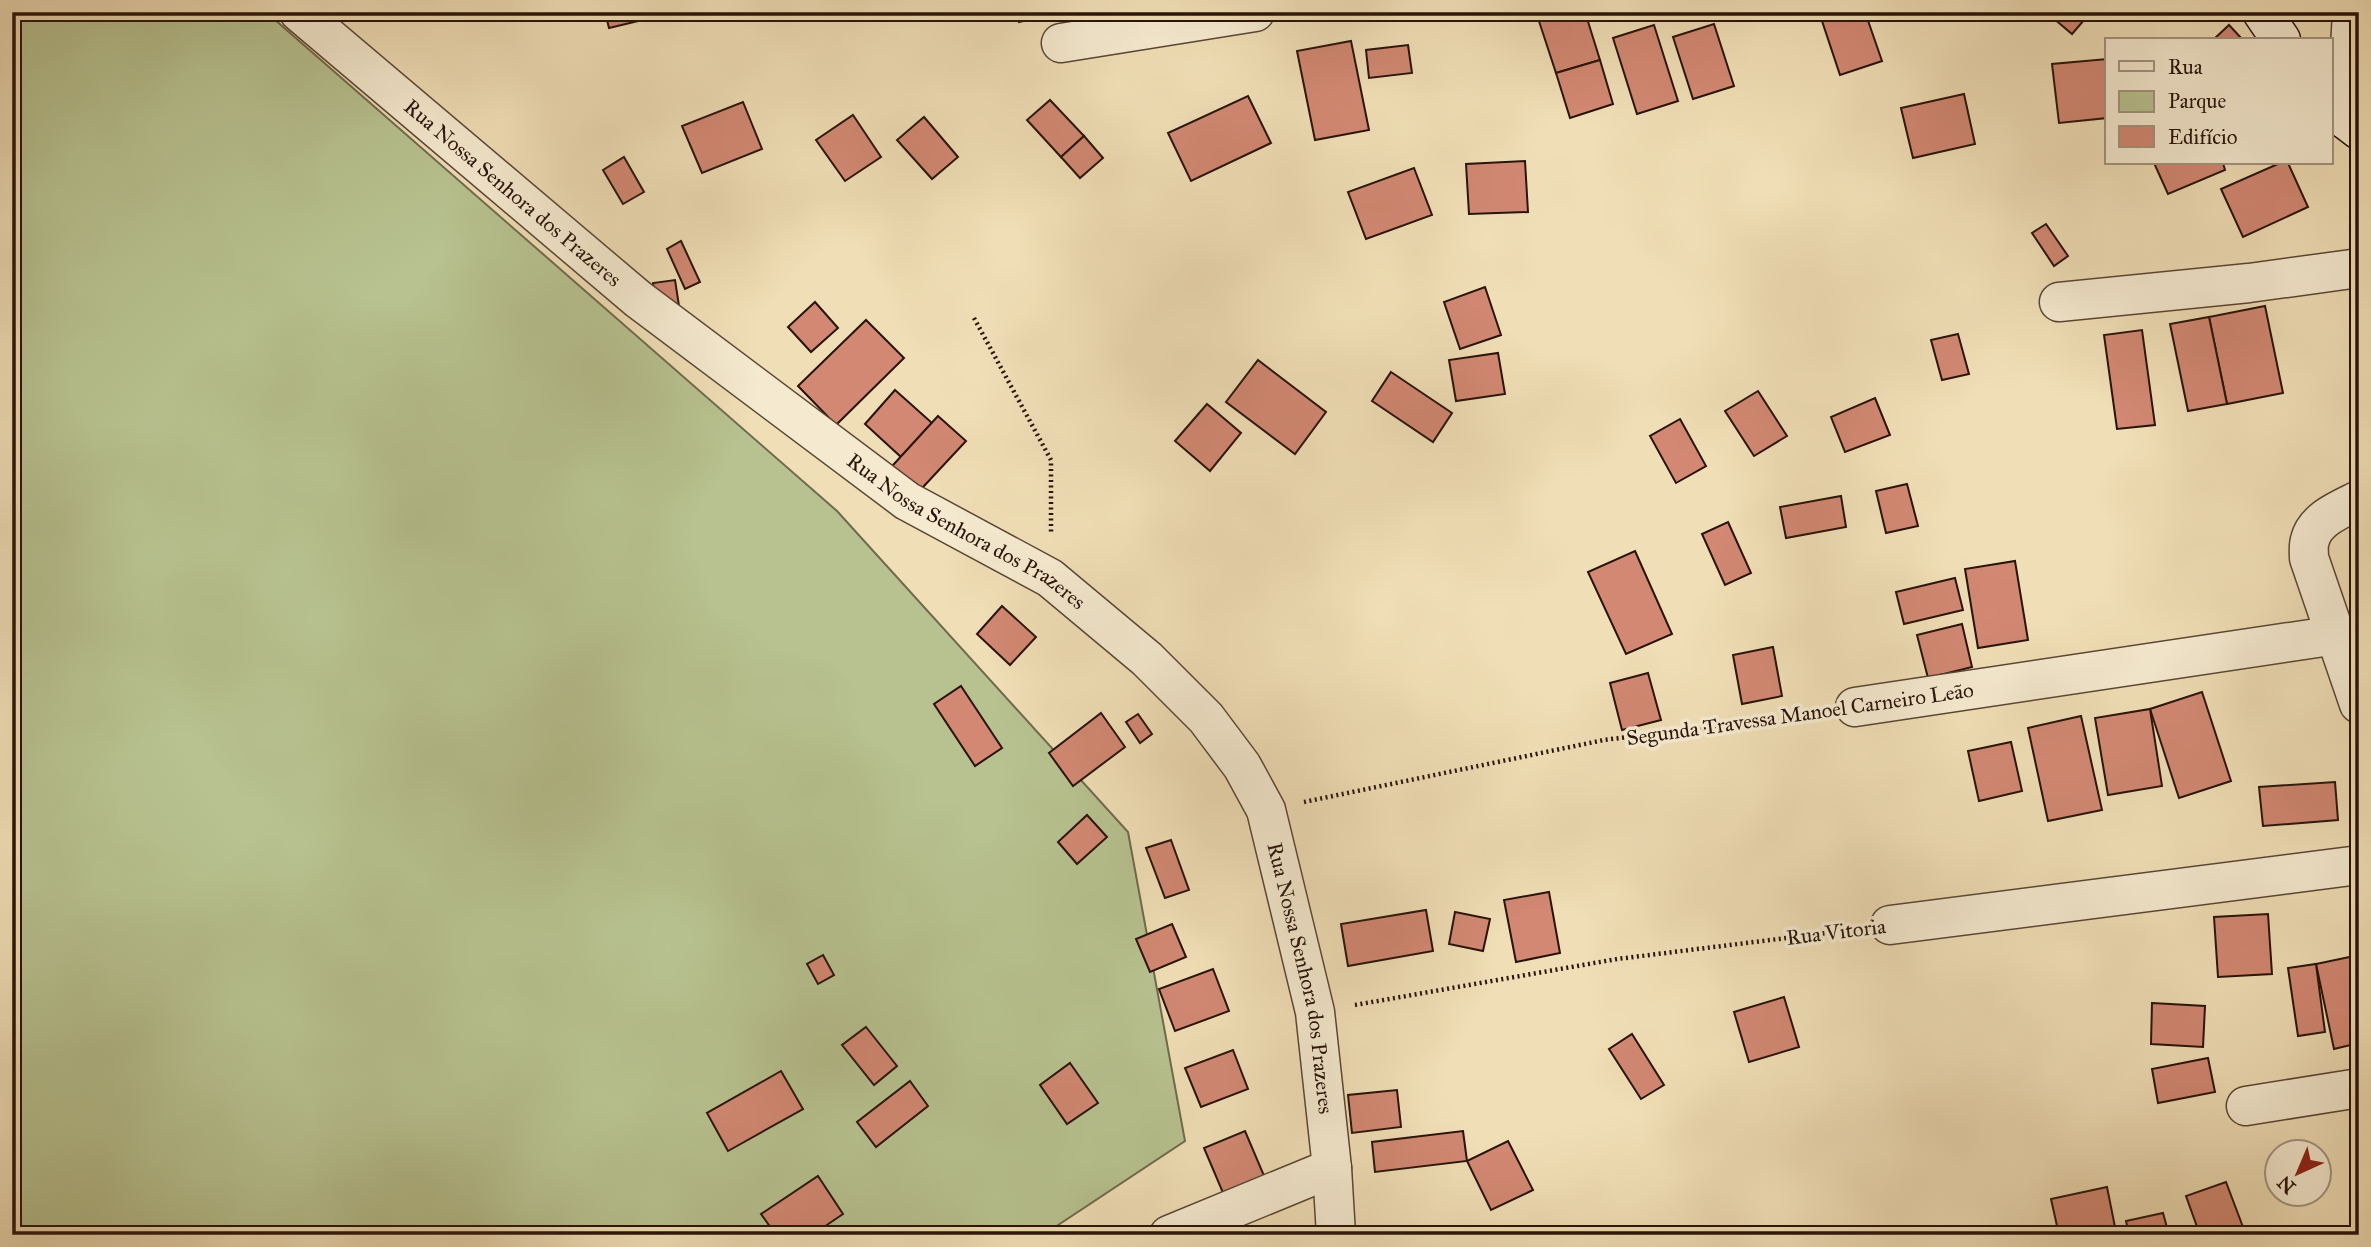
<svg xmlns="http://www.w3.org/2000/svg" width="2371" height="1247" viewBox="0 0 2371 1247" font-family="'IM FELL Great Primer',serif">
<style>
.green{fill:#b7c290;stroke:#706a4d;stroke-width:2}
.building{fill:#d28873;stroke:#28130a;stroke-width:2}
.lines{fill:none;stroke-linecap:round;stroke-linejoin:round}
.minor-casing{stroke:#5a4635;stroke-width:41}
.secondary-casing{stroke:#28130a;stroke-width:41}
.path{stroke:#28130a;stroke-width:4.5;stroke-dasharray:2 3.5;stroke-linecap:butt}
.minor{stroke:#f5ead0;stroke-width:38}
.secondary{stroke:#f5ead0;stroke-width:38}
.labels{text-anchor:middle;stroke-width:7;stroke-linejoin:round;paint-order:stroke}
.street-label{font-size:21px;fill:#28130a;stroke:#f5ead0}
</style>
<rect width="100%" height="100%" fill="#f0deb6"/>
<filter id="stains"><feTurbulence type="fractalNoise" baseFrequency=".00286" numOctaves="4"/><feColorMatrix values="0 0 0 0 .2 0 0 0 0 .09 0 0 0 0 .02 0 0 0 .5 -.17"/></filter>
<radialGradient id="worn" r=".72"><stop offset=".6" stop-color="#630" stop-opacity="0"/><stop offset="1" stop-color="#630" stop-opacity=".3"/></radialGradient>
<polygon class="green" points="12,12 266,12 837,511 1128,832 1185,1141 1043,1235 12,1235"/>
<g class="building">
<polygon points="605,12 654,12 655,17 609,28"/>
<polygon points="1016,12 1034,12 1036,18 1019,22"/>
<polygon points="1536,12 1585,12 1600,60 1556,73"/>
<polygon points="1819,12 1865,12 1882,61 1840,75"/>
<polygon points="2046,12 2091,12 2072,34"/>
<polygon points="1714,24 1734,86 1693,99 1673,37"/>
<polygon points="1654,25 1678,101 1637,114 1613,38"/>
<polygon points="2229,25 2243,40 2213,40"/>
<polygon points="1351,41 1369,130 1315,140 1297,51"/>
<polygon points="1408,45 1412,73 1369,78 1366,50"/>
<polygon points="2107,59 2107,118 2059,123 2052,64"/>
<polygon points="1600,60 1613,104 1570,118 1556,73"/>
<polygon points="1964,94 1975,144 1913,158 1901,108"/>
<polygon points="1248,96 1271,143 1191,181 1168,133"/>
<polygon points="1050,100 1084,136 1061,157 1027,120"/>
<polygon points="743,102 762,149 702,173 682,126"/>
<polygon points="853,115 881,157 845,181 816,140"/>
<polygon points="924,117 958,157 932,179 897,140"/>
<polygon points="1084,136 1103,158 1080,178 1061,157"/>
<polygon points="624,157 644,192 623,204 603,170"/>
<polygon points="1525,161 1528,212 1469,214 1466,164"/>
<polygon points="2154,163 2223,163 2225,170 2168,194"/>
<polygon points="2280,163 2288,163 2308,207 2243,237 2221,189"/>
<polygon points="1414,168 1432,215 1366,239 1348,192"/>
<polygon points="2046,224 2068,256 2054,266 2032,233"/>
<polygon points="681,241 700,282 685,289 667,249"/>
<polygon points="675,280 679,306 656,310 653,283"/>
<polygon points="1485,287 1501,335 1460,349 1444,302"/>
<polygon points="815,302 838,328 811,352 788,327"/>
<polygon points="2265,306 2283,393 2227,404 2209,317"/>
<polygon points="2209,317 2227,404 2188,411 2170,324"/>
<polygon points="866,320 904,358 836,425 798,386"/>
<polygon points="2142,330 2155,425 2117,429 2104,335"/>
<polygon points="1958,334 1969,374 1942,380 1931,340"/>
<polygon points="1498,353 1505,394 1456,401 1449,360"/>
<polygon points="1258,360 1326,412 1295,454 1226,402"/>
<polygon points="1391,372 1452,413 1433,442 1372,401"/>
<polygon points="895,390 932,423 901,457 865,424"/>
<polygon points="1758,391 1787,436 1754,456 1725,411"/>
<polygon points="1875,398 1890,435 1845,452 1831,417"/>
<polygon points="1207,404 1241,433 1210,471 1175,441"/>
<polygon points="938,416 966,441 910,501 883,476"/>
<polygon points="1680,419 1706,466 1676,483 1650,436"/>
<polygon points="1907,484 1918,526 1886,533 1876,491"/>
<polygon points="1841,496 1846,527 1786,538 1780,507"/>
<polygon points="1728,522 1751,573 1725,585 1702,534"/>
<polygon points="1635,551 1672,634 1626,654 1588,572"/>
<polygon points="2015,561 2028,640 1978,648 1965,569"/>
<polygon points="1955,578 1963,610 1904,624 1896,592"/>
<polygon points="1002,606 1036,637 1010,665 977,634"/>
<polygon points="1962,624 1972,667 1928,678 1917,635"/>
<polygon points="1773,647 1782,696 1742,704 1733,655"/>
<polygon points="1648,673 1661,720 1622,730 1610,683"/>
<polygon points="961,686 1002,748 975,766 934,704"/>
<polygon points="2202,692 2231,781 2179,798 2150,709"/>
<polygon points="2150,709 2162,786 2108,795 2095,718"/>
<polygon points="1101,713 1125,747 1073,786 1049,753"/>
<polygon points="1138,714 1152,734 1140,743 1126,722"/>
<polygon points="2081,716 2102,810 2048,821 2028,728"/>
<polygon points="2011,742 2022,791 1979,801 1968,751"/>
<polygon points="2335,782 2338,820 2263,826 2259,787"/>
<polygon points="1087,815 1107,837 1077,864 1058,842"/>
<polygon points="1171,840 1189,890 1165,898 1146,848"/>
<polygon points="1549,892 1560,953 1516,962 1504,900"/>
<polygon points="1426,910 1433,951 1348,966 1341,924"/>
<polygon points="1455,912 1490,919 1483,951 1449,944"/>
<polygon points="2268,914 2272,974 2218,977 2214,917"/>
<polygon points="1172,924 1186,957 1150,972 1136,939"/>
<polygon points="823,955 834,975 818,984 807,964"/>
<polygon points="2359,955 2359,1043 2334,1049 2316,964"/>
<polygon points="2316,964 2325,1032 2298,1036 2288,968"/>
<polygon points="1213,969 1229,1011 1175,1031 1159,989"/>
<polygon points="1784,997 1799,1047 1749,1062 1734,1012"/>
<polygon points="2152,1003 2205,1006 2203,1047 2151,1044"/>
<polygon points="866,1027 897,1066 874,1085 842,1045"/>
<polygon points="1632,1034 1664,1085 1641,1099 1609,1049"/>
<polygon points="1233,1050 1248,1089 1201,1107 1185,1068"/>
<polygon points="2208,1058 2215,1092 2158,1103 2152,1069"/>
<polygon points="1070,1063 1098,1103 1067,1124 1040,1085"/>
<polygon points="781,1071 803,1109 728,1151 707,1113"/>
<polygon points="910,1081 928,1106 876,1147 857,1122"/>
<polygon points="1397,1090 1401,1127 1352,1133 1348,1095"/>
<polygon points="1245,1131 1270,1190 1229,1207 1204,1148"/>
<polygon points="1463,1131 1467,1161 1375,1172 1372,1142"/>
<polygon points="1508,1141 1533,1190 1491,1210 1467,1161"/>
<polygon points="818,1176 843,1214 812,1235 776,1235 761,1214"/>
<polygon points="2226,1182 2246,1235 2200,1235 2186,1196"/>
<polygon points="2107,1187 2115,1227 2071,1235 2059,1235 2051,1199"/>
<polygon points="2163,1213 2169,1235 2129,1235 2126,1221"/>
</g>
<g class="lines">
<g class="minor-casing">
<g id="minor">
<path id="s1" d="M299,12L638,299L907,501L1050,578L1147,659L1206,718L1242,766L1266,810L1315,1012L1332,1168L1336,1235"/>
<polyline points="1061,43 1255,12"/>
<polyline points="2346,120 2352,12"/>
<polyline points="2059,302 2249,283 2359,268"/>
<path d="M2359,500C2341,509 2315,519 2310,540C2308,545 2309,553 2309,558L2359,704"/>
<polyline points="1855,707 2337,635"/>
<polyline points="1890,925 2359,865"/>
<polyline points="2246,1106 2359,1088"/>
<polyline points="1169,1235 1332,1168"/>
</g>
</g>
<g class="secondary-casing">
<g id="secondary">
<polyline points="2262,12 2281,40"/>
<polyline points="2331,102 2346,120 2359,130"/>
</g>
</g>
<g class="path">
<polyline points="974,318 1051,460 1051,532"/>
<polyline points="1304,802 1604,740 1816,713"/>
<polyline points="1355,1005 1617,959 1851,930"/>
</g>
<use href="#minor" class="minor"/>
<use href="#secondary" class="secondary"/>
</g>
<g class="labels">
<g class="street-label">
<text dy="7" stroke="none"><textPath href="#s1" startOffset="280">Rua Nossa Senhora dos Prazeres</textPath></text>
<text dy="7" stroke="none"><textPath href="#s1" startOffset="847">Rua Nossa Senhora dos Prazeres</textPath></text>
<text transform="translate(1800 714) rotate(-8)" y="7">Segunda Travessa Manoel Carneiro Leão</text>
<text transform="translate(1836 932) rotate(-7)" y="7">Rua Vitoria</text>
<text dy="7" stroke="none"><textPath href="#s1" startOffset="1435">Rua Nossa Senhora dos Prazeres</textPath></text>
</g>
</g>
<rect width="2371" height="1247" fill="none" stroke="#f0deb6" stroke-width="42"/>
<rect x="14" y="14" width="2343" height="1219" fill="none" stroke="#28130a" stroke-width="3.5"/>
<rect x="21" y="21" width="2329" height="1205" fill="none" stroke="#28130a" stroke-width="2"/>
<rect x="2105" y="38" width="228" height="126" fill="#f5ead0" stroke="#a39481" stroke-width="2"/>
<rect x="2119" y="61" width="35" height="10" fill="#f5ead0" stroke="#a39481" stroke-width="2"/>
<text x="2168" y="74" font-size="21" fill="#28130a">Rua</text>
<rect x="2119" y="91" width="35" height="21" fill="#b7c290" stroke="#a39481" stroke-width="2"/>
<text x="2168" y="108" font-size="21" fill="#28130a">Parque</text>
<rect x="2119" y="126" width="35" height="21" fill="#d28873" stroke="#a39481" stroke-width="2"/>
<text x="2168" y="144" font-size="21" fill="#28130a">Edifício</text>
<g transform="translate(2298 1173) rotate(224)"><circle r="33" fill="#f5ead0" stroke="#a39481" stroke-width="2"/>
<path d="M0-5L12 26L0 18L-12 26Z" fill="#8f2418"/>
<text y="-10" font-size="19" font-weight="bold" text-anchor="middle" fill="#28130a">N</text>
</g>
<rect width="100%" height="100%" filter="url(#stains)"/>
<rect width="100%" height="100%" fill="url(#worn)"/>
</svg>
